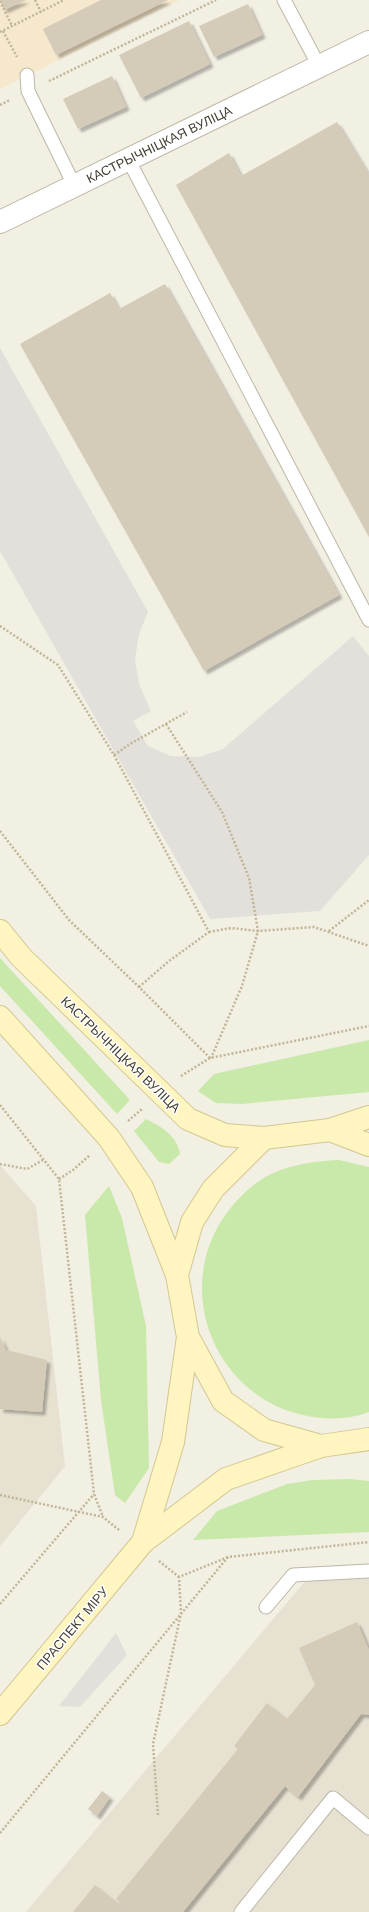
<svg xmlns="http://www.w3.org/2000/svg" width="369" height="1912" viewBox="0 0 369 1912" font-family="Arial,sans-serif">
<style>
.residential{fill:#e7e1d1}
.commercial{fill:#f6e8cd}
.green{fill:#c8e9aa}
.parking{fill:#e3e0dc}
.building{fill:#d4cbb8;filter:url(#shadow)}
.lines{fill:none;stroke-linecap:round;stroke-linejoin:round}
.service-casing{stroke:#beb7a6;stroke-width:15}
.minor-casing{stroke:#beb7a6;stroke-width:24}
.secondary-casing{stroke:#d4c791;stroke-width:24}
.path{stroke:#c0b596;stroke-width:2.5;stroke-dasharray:2 2;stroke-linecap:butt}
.service{stroke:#fff;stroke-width:13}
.minor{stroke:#fff;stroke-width:22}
.secondary{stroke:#fff5c1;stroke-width:22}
.labels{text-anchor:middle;stroke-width:3;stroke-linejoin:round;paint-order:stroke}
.street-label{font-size:13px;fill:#443f33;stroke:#fff}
</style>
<defs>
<filter id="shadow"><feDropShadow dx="3.5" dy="3.5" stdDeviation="1" flood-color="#0004"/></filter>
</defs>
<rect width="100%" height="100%" fill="#f2efe3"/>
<g class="residential">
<polygon points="0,1165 36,1206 65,1466 0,1546"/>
<polygon points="369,1575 369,1912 26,1912 307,1579"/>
</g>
<polygon class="commercial" points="0,0 180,0 0,89"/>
<g class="green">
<polygon points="0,958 130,1100 117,1114 0,986"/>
<polygon points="369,1040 369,1092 242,1104 216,1103 198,1091 214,1074"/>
<path d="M146,1119C162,1127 177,1136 180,1154L169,1164L159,1162L134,1131Z"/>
<path d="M339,1160L369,1167V1412C348,1420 324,1420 303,1415C214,1395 172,1289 226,1214C238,1198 253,1183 271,1174C293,1164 315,1161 339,1160Z"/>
<polygon points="109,1186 122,1218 146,1326 149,1468 125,1503 115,1495 101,1400 85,1215"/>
<polygon points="350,1479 369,1481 369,1532 193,1540 217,1511 287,1484 313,1480"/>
</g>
<g class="parking">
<polygon points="0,348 148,612 139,634 135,659 139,684 151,711 133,721 148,746 171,756 199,757 223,749 353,636 369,656 369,855 320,911 210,919 0,551"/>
<polygon points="116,1633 127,1655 80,1707 59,1706"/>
</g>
<g class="building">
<polygon points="0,0 26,0 4,10"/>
<polygon points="101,0 168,0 56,55 43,29"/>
<polygon points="248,4 262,35 214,57 199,26"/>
<polygon points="189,21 210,64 141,98 119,55"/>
<polygon points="112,76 126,107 78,129 63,99"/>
<polygon points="337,122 369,175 369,537 176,185 229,153 241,176"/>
<polygon points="165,284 339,595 204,671 20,344 110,293 119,309"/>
<polygon points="0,1337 6,1350 47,1360 42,1412 0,1409"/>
<polygon points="357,1622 369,1650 369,1715 361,1714 298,1797 285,1786 183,1912 132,1912 116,1899 238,1749 234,1746 267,1703 287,1719 315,1685 299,1648"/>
<polygon points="102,1791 110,1797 97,1816 88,1809"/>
<polygon points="95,1885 129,1912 73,1912"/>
</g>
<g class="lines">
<g class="service-casing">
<g id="service">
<polyline points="284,0 319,66"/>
<polyline points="27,75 28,91 74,185"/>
<polyline points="128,159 369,620"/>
<polyline points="266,1607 293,1575 369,1571"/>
<polyline points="241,1912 333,1798 369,1828"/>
</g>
</g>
<g class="minor-casing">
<polyline id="minor" points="0,222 369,42"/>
</g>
<g class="secondary-casing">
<g id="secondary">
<polyline points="0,931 21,957 188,1119 225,1135 264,1138 330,1130 369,1117"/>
<polyline points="0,1017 109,1138 142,1187 177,1275"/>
<polyline points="330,1130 369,1145"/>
<polyline points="188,1337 223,1401 264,1430 321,1446"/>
<polyline points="143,1542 226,1479 321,1446 369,1439"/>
<polyline points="0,1714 143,1542 173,1442 188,1337 177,1275 192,1222 213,1189 264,1138"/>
</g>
</g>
<g class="path">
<polyline points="35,0 41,12"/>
<polyline points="0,1 12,26"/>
<polyline points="3,31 17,57"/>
<polyline points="0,32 64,0"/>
<polyline points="49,81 216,0"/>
<polyline points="0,105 10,100"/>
<polyline points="0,626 58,665 114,755 130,744 187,712"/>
<polyline points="166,724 222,812 249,878 258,931 314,927 369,946"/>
<polyline points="114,755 209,932 169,961 139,987"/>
<polyline points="0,831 69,920 139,987 210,1058"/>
<polyline points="329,931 369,900"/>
<polyline points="209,932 231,928 258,931 242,986 211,1058"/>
<polyline points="181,1076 210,1058 369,1026"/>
<polyline points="0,1105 59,1179 94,1494 103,1517"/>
<polyline points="128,1121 142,1109"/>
<polyline points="0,1164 27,1169 43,1160"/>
<polyline points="59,1179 73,1170 90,1155"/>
<polyline points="0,1495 103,1517 119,1530"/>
<polyline points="159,1561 179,1577"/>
<polyline points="0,1604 94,1494"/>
<polyline points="158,1815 153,1744 181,1613 179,1577 228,1557"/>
<polyline points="0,1833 228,1557 369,1542"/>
</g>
<use href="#service" class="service"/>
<use href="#minor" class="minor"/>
<use href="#secondary" class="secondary"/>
</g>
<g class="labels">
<g class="street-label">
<text transform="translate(159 144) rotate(-26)" y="5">КАСТРЫЧНІЦКАЯ ВУЛІЦА</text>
<text transform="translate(121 1054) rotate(44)" y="5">КАСТРЫЧНІЦКАЯ ВУЛІЦА</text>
<text transform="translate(72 1628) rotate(-50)" y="5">ПРАСПЕКТ МІРУ</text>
</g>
</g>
</svg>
